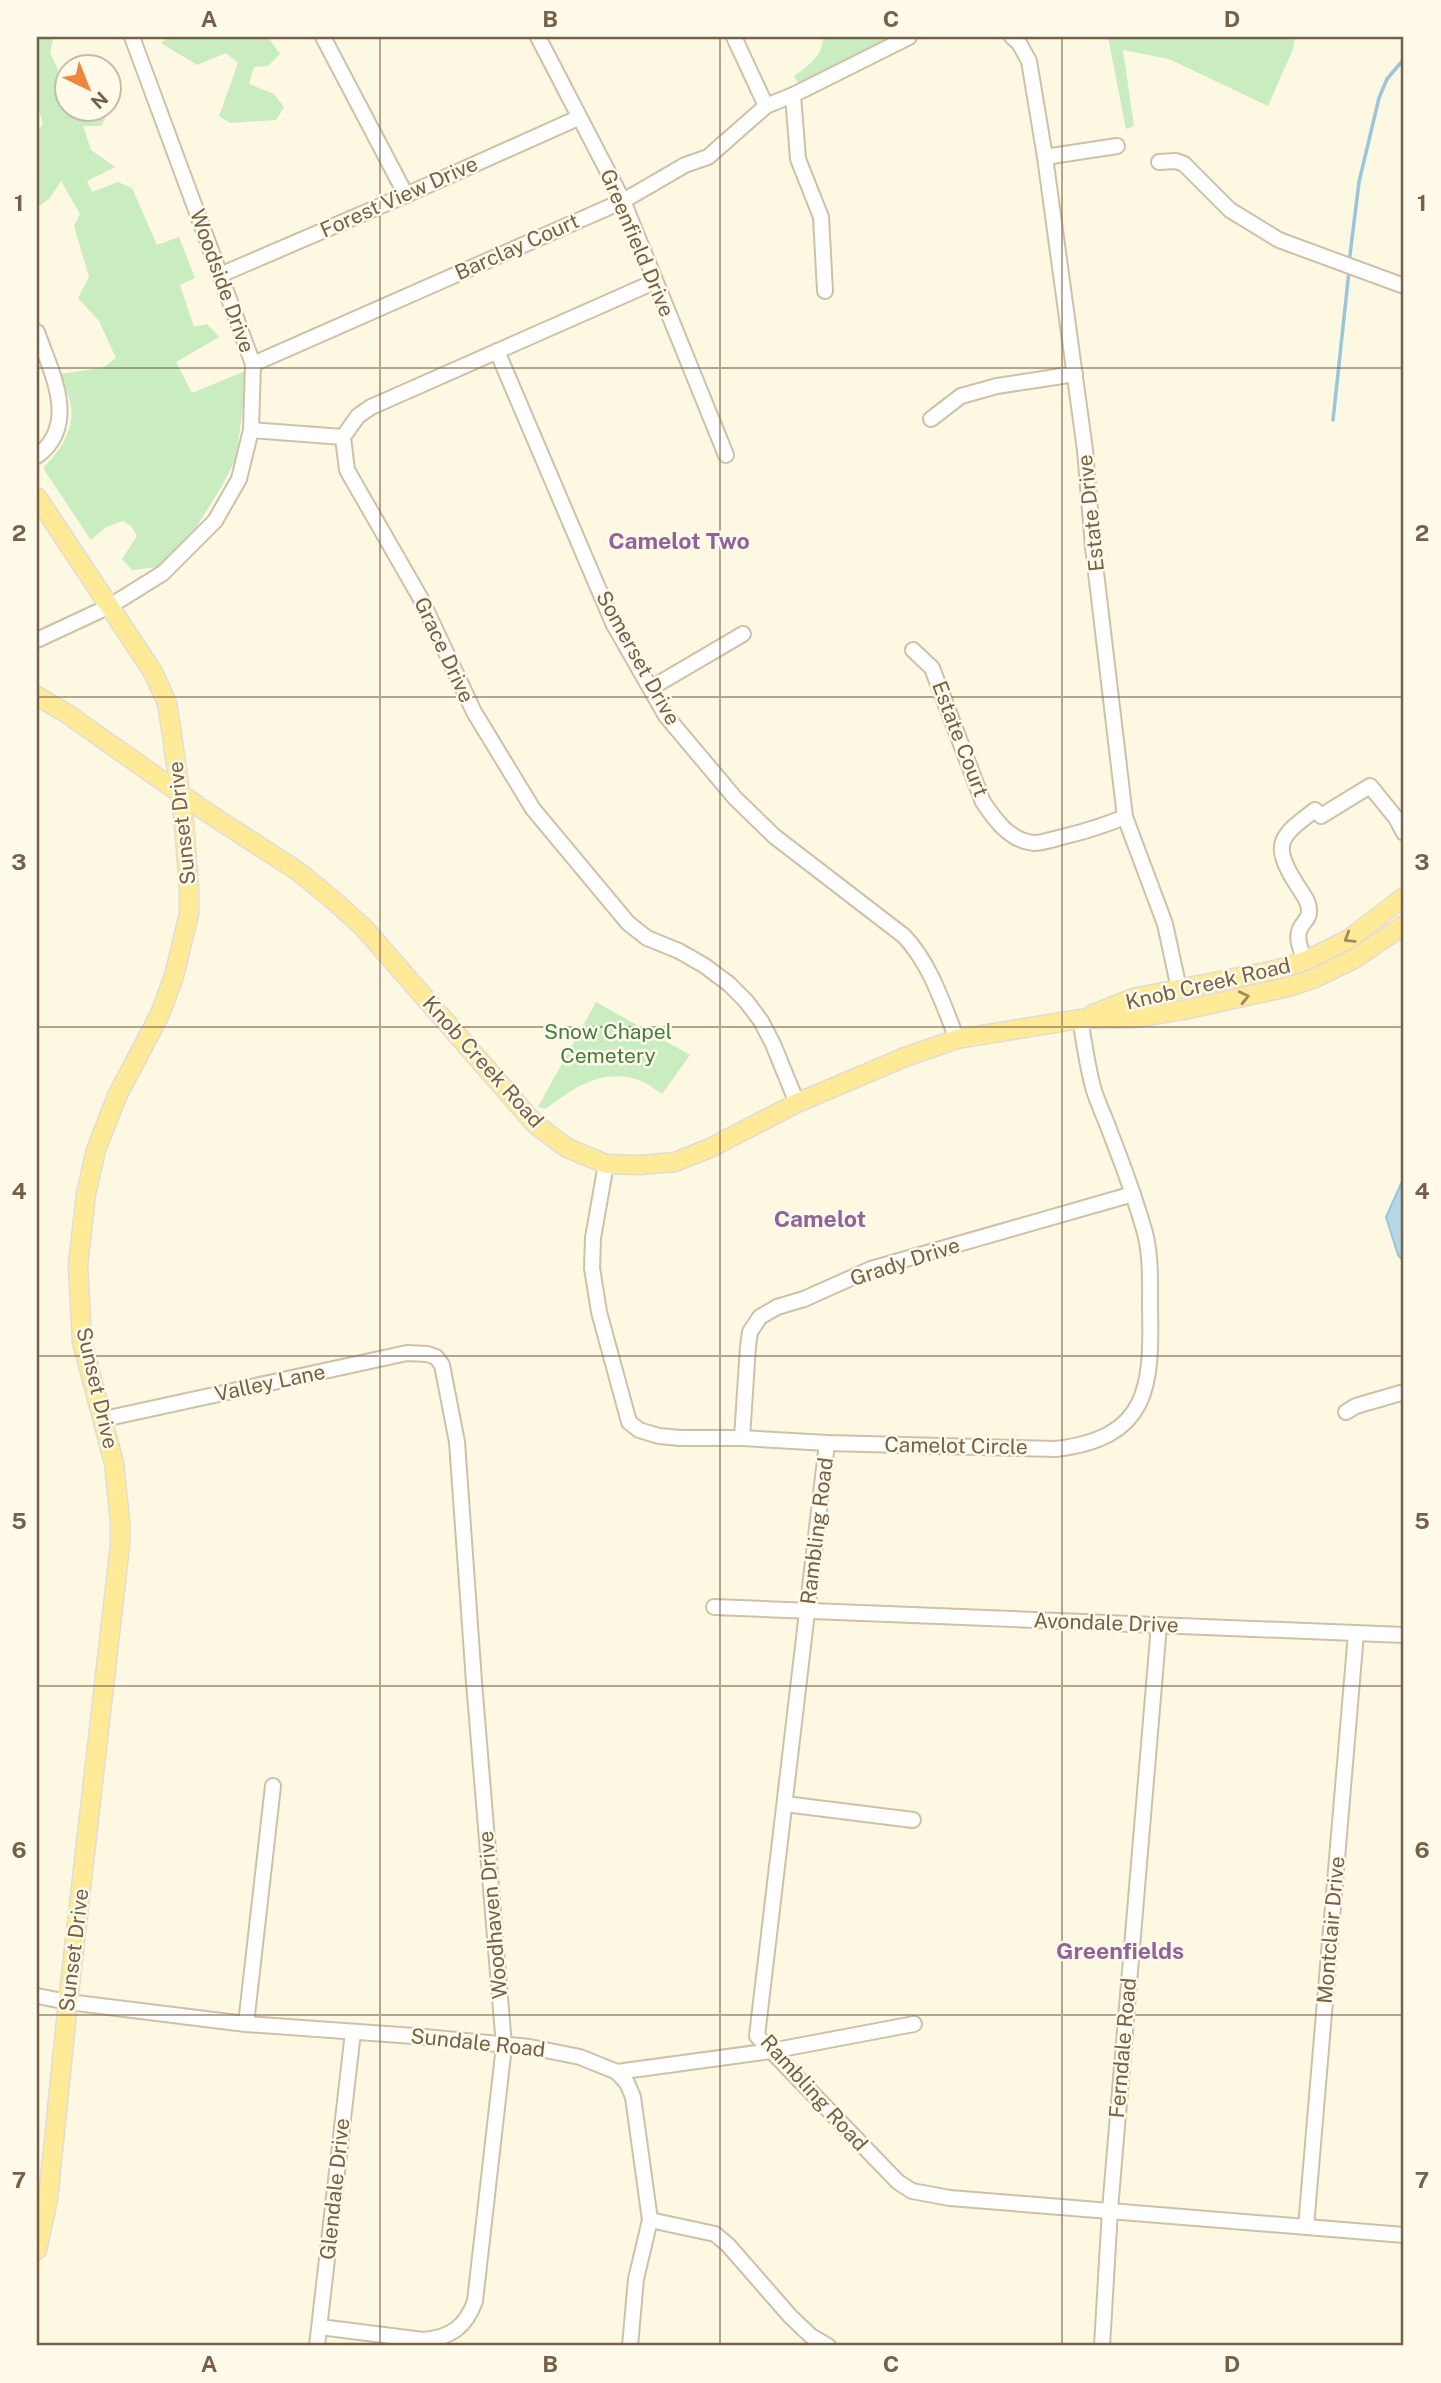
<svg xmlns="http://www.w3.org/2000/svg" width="1441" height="2383" viewBox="0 0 1441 2383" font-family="'Public Sans',sans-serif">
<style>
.green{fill:#c9ecc0}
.water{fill:#b5d7e8;stroke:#9bc5da;stroke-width:2}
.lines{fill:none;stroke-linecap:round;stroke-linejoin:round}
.stream{stroke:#9bc5da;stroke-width:3.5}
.minor-casing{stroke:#cfc0a8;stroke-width:18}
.major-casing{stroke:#e1dcd7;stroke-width:21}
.minor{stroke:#fff;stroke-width:14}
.major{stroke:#ffeb97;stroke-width:18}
.oneway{stroke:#9f8a5f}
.grid{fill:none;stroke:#766047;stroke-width:2;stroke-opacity:0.55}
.labels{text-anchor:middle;stroke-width:5;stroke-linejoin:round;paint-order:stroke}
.street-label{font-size:21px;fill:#766047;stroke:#fffae9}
.park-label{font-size:21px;fill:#457d3e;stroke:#fffae9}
.neighbourhood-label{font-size:23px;font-weight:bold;fill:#92629a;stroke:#fffae9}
.neatline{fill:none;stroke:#766047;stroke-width:2.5}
.grid-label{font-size:23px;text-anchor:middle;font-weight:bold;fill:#766047}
</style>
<rect width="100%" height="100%" fill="#fdf8e2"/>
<g class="green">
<path d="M37,37H54L50,52L60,75L66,74V108L101,109L105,119L101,126H83L91,150L115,167L87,181L92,192L118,182L132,188L157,245L179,237L195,278L180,285L194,327L207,324L219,337L176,362L192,393L248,370L236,458L222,486L197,526L158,567L132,570L122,559L137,536L131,526L123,521L106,527L91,540L43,468C59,452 74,431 71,407C70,397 64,385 60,374L102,368L116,358L99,321L78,298L89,277L74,226L80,214L61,181L50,198L38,207L37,218V132L43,124L37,104Z"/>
<polygon points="169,37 268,37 280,54 268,66 254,67 249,84 274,94 284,107 276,120 230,123 219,116 238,63 226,53 197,65 161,43"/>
<path d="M823,37H890L798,83L794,76C808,66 823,56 823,37Z"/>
<polygon points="1108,37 1295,37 1293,49 1268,106 1169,59 1123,50 1134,126 1126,129"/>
<path d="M596,1002L690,1055L662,1094C656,1090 650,1085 643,1082C607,1066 573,1087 546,1109L538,1107Z"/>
</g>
<polygon class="water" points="1404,1177 1404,1262 1398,1255 1386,1217"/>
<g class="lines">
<g class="stream">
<polyline points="1349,263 1359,182 1379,98 1387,79 1404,59"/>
<polyline points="1333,420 1349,271"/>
</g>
<g class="minor-casing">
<g id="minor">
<polyline points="323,37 406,195"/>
<polyline points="538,37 623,201 726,455"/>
<polyline points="734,37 766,106"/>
<polyline points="1012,37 1019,43 1029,61 1045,157 1085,450 1093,547 1125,817 1165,924 1179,989"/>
<polyline points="793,95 798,159 821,217 825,291"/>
<polyline points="1045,157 1117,146"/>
<polyline points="1159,162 1176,161 1184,164 1230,210 1279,240 1404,286"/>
<polyline points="220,275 406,195 578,118"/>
<polyline points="654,282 371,407 358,416 343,437 347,470 421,599 474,712 533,809 628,923 647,938 679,951 705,966 729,984 746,1001 761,1021 773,1044 797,1103"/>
<path d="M37,332C51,372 80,424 37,456"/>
<path d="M497,351L613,623L666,716L735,798L774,836L904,936C931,965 942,1002 957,1039"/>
<polyline points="253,364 623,201 685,165 708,157 766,106 793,95 909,37"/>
<polyline points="931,419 961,396 997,386 1075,374"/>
<polyline points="251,430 343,437"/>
<polyline points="37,640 110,606 163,573 215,521 239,479 251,430 253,364 132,37"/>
<path d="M913,650L932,668L983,802C995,820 1010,841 1034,843C1043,843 1057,838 1066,836C1087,831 1105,825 1125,817"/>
<polyline points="651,688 743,634"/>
<path d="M1305,961C1302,951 1295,940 1300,929C1303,921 1310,919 1309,910C1309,901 1302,893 1297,885C1271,844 1279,837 1315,810L1321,816L1370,786L1396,818L1404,833"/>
<path d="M606,1164L593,1238L592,1268L599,1312L629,1422L639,1430L659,1436L680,1438H742L827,1443L1056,1449C1149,1438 1152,1387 1150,1307C1150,1283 1151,1256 1145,1233C1135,1198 1123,1165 1110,1132C1105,1117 1097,1102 1093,1087C1087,1065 1084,1041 1080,1019"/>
<polyline points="1346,1412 1356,1406 1404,1392"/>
<path d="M104,1419L407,1353L427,1354L436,1357L442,1365L457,1442L474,1682L504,2046L475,2301C466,2327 450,2338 423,2340L320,2327"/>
<polyline points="742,1438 748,1346 750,1332 760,1317 777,1307 804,1299 871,1269 1133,1194"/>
<polyline points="827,1443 757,2036 898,2182 912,2191 950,2198 1404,2235"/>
<polyline points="714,1607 1404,1635"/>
<polyline points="785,1804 913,1820"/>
<polyline points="37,1996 68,2002 246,2024 414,2036 530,2047 580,2057 617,2072 771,2051 914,2024"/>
<polyline points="246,2024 273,1786"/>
<polyline points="617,2072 627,2083 633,2097 650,2220 636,2279 630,2346"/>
<polyline points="650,2220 715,2234 728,2245 790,2316 811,2336 828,2346"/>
<polyline points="1306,2227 1356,1633"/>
<polyline points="317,2346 353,2032"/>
<polyline points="1102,2346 1110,2210 1159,1625"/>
</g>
</g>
<g class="major-casing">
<g id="major">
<polyline points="37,497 153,672 167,703 172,735 184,823 189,888 189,914 174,976 160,1014 117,1096 96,1150 86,1194 78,1265 82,1342 114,1463 120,1521 120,1545 68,2002 48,2199 37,2250"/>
<polyline points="37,696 66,713 208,813 299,872 333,900 364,928 535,1124 567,1148 606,1164 640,1165 675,1162 710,1148 797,1103 905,1057 957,1039 1080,1019 1135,1018 1184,1010 1288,987 1313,979 1354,959 1404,925"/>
<polyline points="1091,1015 1133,998 1275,970 1305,961 1349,939 1404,897"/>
</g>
</g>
<use href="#minor" class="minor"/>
<use href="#major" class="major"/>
</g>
<defs><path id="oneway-chevron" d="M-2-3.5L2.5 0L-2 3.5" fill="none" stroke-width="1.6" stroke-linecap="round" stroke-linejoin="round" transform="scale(1.75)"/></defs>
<g class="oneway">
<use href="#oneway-chevron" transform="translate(1349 938) rotate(148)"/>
<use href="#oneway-chevron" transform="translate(1244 997) rotate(-13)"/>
</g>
<path class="grid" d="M380,37V2346M720,37V2346M1062,37V2346M37,368H1404M37,697H1404M37,1027H1404M37,1356H1404M37,1686H1404M37,2015H1404"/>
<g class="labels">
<g class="street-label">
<text transform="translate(399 197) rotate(-24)" y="7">Forest View Drive</text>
<text transform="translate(637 243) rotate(67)" y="7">Greenfield Drive</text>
<text transform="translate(517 247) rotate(-24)" y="7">Barclay Court</text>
<text transform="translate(222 281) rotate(70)" y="7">Woodside Drive</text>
<text transform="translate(1091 513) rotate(-96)" y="7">Estate Drive</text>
<text transform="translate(444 650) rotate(65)" y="7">Grace Drive</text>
<text transform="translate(638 658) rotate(61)" y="7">Somerset Drive</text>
<text transform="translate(960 739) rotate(69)" y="7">Estate Court</text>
<text transform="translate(182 823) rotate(-96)" y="7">Sunset Drive</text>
<text transform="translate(1208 984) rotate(-13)" y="7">Knob Creek Road</text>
<text transform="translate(483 1062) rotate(48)" y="7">Knob Creek Road</text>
<text transform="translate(905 1262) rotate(-18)" y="7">Grady Drive</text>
<text transform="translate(270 1383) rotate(-12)" y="7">Valley Lane</text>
<text transform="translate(97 1388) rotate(77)" y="7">Sunset Drive</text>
<text transform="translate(956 1446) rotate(1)" y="7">Camelot Circle</text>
<text transform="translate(817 1531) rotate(-83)" y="7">Rambling Road</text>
<text transform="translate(1106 1623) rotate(2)" y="7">Avondale Drive</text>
<text transform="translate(493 1915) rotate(-95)" y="7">Woodhaven Drive</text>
<text transform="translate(1331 1930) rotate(-85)" y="7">Montclair Drive</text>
<text transform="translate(74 1950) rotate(-83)" y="7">Sunset Drive</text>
<text transform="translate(478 2043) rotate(6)" y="7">Sundale Road</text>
<text transform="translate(1123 2048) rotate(-85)" y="7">Ferndale Road</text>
<text transform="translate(814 2093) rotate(48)" y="7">Rambling Road</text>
<text transform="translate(335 2189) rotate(-84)" y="7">Glendale Drive</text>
</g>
<g class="park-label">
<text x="608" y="1039">Snow Chapel<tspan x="608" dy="24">Cemetery</tspan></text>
</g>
<g class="neighbourhood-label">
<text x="679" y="549">Camelot Two</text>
<text x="820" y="1227">Camelot</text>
<text x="1120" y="1959">Greenfields</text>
</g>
</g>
<rect width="1441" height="2383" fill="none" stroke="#fffae9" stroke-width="77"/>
<g transform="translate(88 88) rotate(137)"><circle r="33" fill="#fffae9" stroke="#c8bca8" stroke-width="2"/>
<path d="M0-5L12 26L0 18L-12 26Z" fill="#ee8740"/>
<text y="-10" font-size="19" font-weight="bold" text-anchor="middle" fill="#766047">N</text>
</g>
<rect x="38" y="38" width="1364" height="2306" class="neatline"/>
<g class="grid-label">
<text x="209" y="27">A</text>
<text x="550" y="27">B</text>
<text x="891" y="27">C</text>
<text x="1232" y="27">D</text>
<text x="19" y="211">1</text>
<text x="1422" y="211">1</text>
<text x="19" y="541">2</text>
<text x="1422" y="541">2</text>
<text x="19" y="870">3</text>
<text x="1422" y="870">3</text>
<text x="19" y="1199">4</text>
<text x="1422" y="1199">4</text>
<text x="19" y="1529">5</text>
<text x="1422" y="1529">5</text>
<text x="19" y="1858">6</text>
<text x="1422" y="1858">6</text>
<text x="19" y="2188">7</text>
<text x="1422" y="2188">7</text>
<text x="209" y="2372">A</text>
<text x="550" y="2372">B</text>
<text x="891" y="2372">C</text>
<text x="1232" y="2372">D</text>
</g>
</svg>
